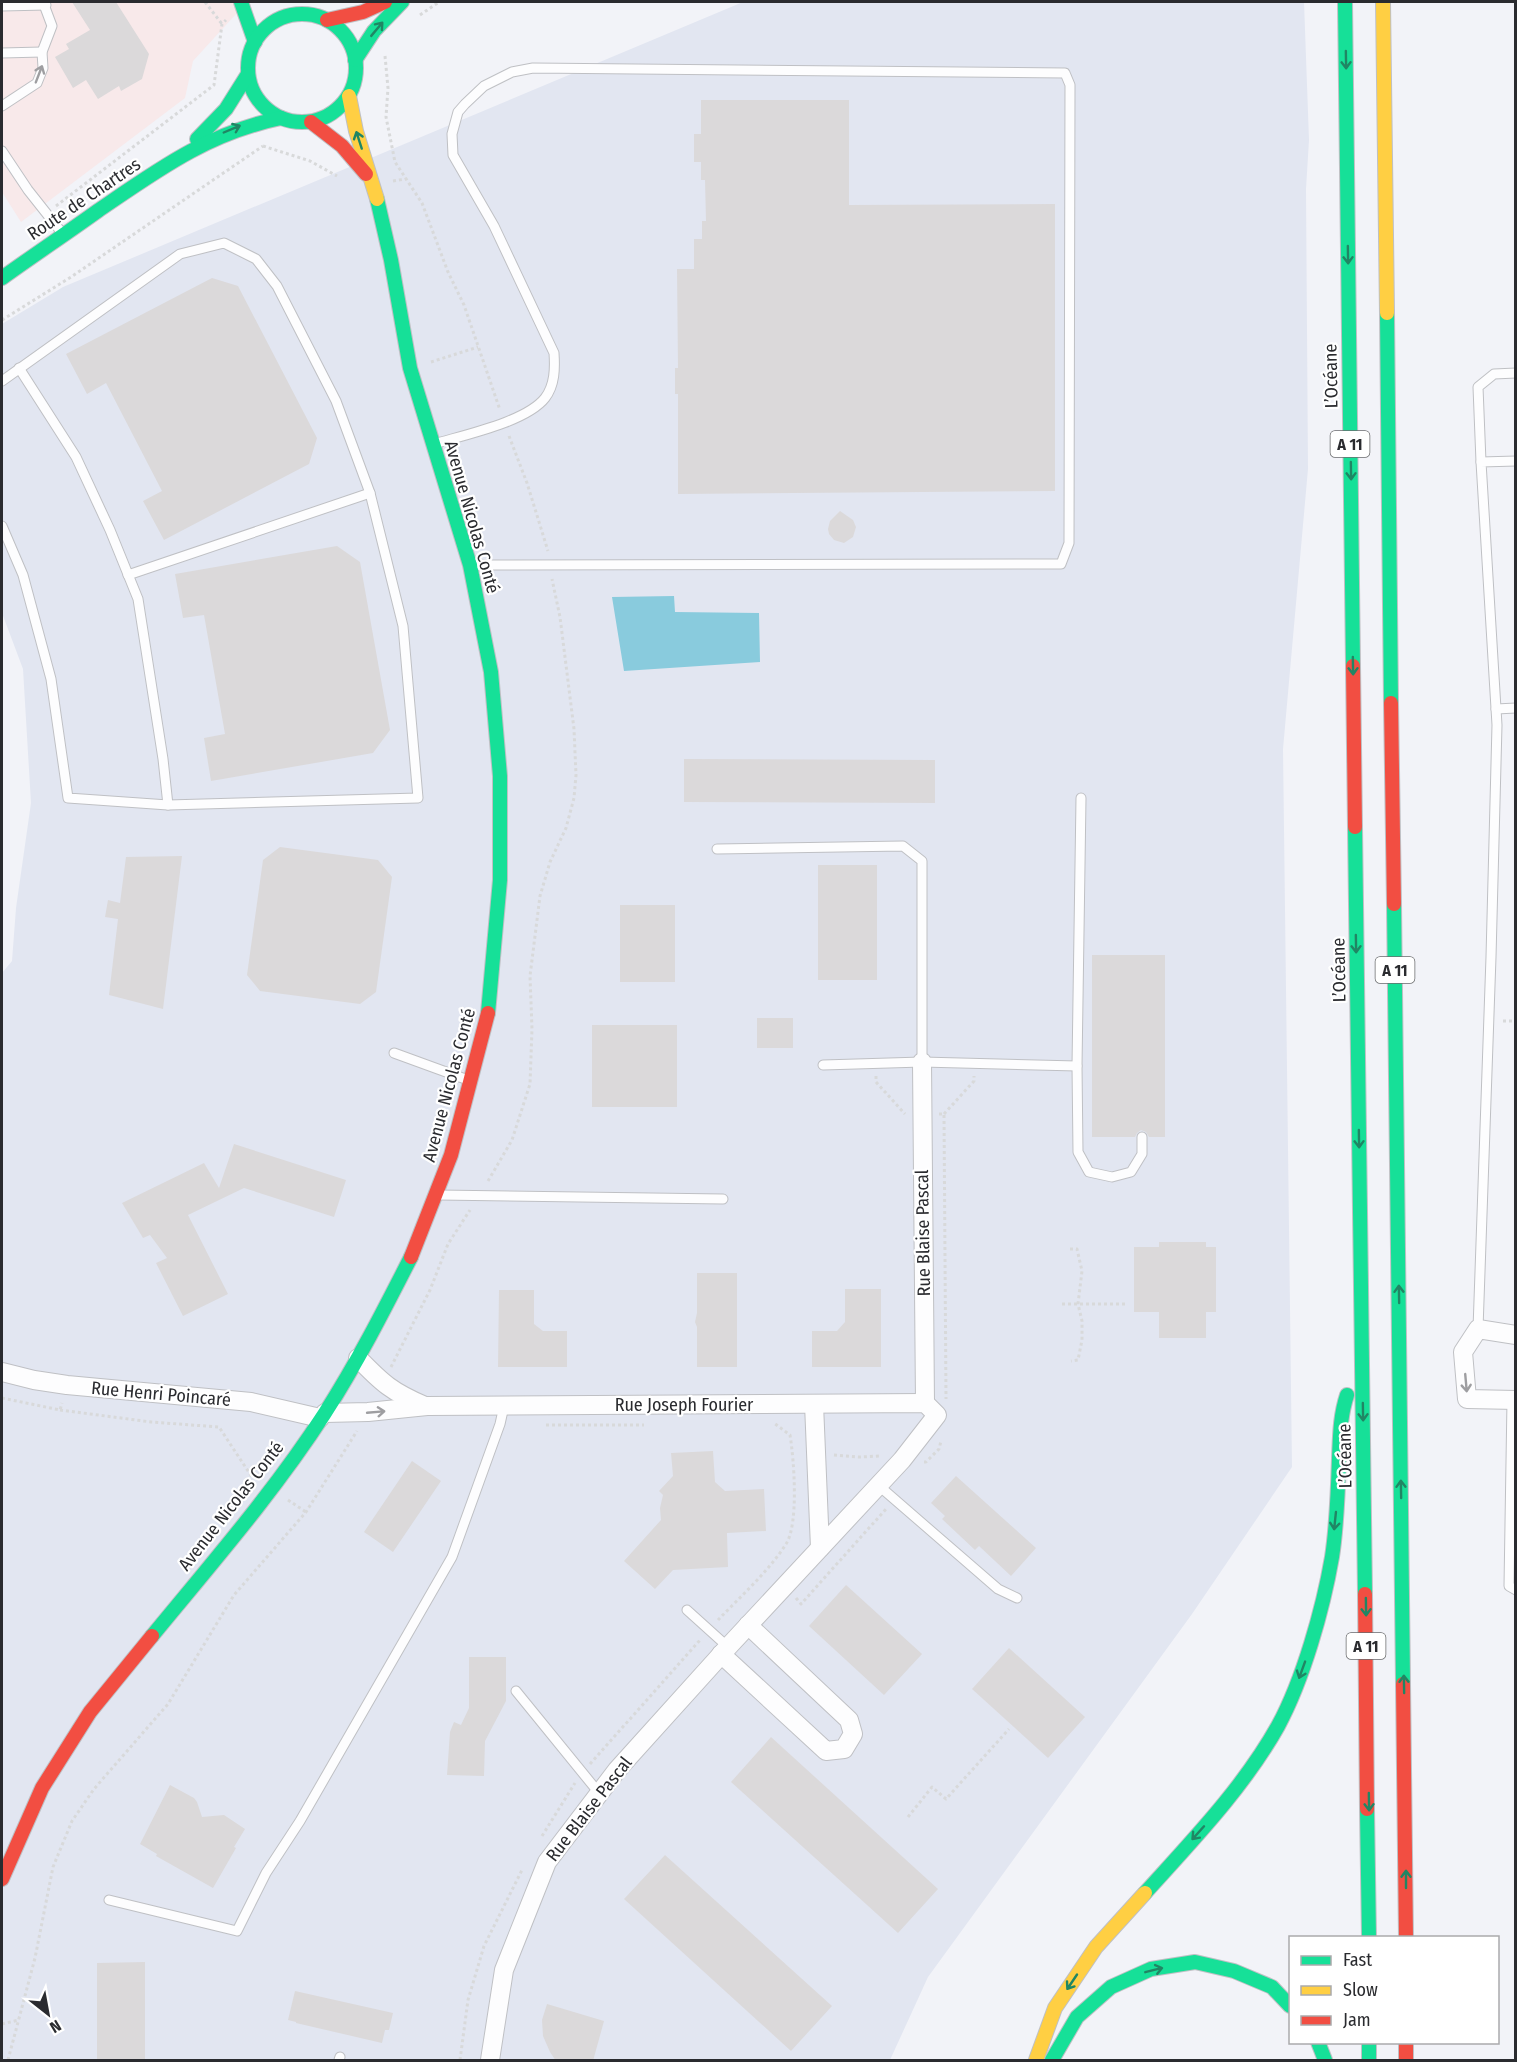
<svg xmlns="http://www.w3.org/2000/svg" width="1517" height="2062" viewBox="0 0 1517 2062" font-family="'Fira Sans Condensed',sans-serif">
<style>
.built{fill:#e2e6f1}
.industrial{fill:#f8e9ea}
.water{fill:#89cbdd}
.building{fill:#dbd9da}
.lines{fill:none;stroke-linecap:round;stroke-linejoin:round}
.lane-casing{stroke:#bfc0c4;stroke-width:11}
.street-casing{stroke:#bfc0c4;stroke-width:20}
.fast-casing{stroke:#bfc0c4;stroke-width:16}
.slow-casing{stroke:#bfc0c4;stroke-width:16}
.jam-casing{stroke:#bfc0c4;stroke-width:16}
.path{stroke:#d8d9da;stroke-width:3;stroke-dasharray:3 3;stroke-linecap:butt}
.lane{stroke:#fdfdfe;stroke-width:9}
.street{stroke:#fdfdfe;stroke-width:18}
.fast{stroke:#16e098;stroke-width:14}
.slow{stroke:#ffcf43;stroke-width:14}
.jam{stroke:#f24e42;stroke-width:14}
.oneway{stroke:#208664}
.oneway2{stroke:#9e9ea1}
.labels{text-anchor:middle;stroke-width:4.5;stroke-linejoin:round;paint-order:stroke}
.shield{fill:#fff;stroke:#6a6b6d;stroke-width:1.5}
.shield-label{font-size:16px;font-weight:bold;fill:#2a2b2f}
.street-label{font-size:18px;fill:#2a2b2f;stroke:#fff}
</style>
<rect width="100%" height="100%" fill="#f2f3f8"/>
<polygon class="built" points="743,2 1304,2 1309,140 1306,189 1308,469 1283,749 1292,1467 1192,1614 928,1977 890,2060 2,2060 2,973 12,961 16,908 31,803 23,669 2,613 2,324 63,287"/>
<polygon class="industrial" points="2,2 247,2 193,61 185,98 21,222 2,192"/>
<polygon class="water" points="674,596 675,612 759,613 760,662 624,671 612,597"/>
<g class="building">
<polygon points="72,2 116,2 149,54 142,79 121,91 119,86 98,99 86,80 73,88 55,57 69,49 66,44 90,30"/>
<polygon points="701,100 849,100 849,205 1055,204 1055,491 678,494 678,394 675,394 675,368 678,368 677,269 694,269 694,239 702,239 702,221 706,221 705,180 701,180 701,162 694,162 694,134 701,134"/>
<polygon points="212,278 238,286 317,438 309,464 164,540 143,501 162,491 106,383 87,394 66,354"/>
<polygon points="840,511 853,520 856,527 853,537 844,543 834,540 829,534 828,529 830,521"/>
<polygon points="337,546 360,562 390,730 373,753 211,781 204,738 225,734 204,615 183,618 175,574"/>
<polygon points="684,759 935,760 935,803 684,802"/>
<polygon points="280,847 378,860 392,877 376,992 360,1004 260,991 247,975 263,860"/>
<polygon points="182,856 163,1009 109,995 118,919 105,917 108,900 120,903 126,857"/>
<rect x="818" y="865" width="59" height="115"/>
<rect x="620" y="905" width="55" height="77"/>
<polygon points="1092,955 1165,955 1165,1137 1149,1137 1146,1132 1141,1130 1137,1133 1135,1137 1092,1137"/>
<rect x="757" y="1018" width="36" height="30"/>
<rect x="592" y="1025" width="85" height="82"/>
<polygon points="234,1144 346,1180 334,1217 244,1188 188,1215 228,1294 183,1316 156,1263 167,1258 150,1235 143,1238 122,1203 204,1163 219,1188"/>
<polygon points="1159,1242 1206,1242 1206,1247 1216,1247 1216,1312 1206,1312 1206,1338 1159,1338 1159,1312 1134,1312 1134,1247 1159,1247"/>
<polygon points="697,1273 737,1273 737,1367 697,1367 697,1327 695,1322 697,1313"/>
<polygon points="845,1289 881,1289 881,1367 812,1367 812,1331 837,1331 845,1322"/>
<polygon points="499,1290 534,1290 534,1324 543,1331 567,1331 567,1367 498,1367"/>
<polygon points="713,1451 715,1482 725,1491 764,1489 766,1531 727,1533 728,1567 673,1570 655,1589 624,1561 661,1520 660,1508 663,1495 659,1491 673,1476 671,1453"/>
<polygon points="412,1461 441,1481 393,1552 364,1532"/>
<polygon points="956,1476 1036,1548 1011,1576 979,1546 975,1550 942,1519 945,1516 931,1503"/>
<polygon points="846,1585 922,1654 884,1695 809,1626"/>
<polygon points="1009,1648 1085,1717 1048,1758 972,1689"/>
<polygon points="469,1657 506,1657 506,1701 485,1741 484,1776 447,1775 450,1732 454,1722 461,1725 469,1708"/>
<polygon points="771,1737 938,1889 898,1933 731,1782"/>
<polygon points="170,1785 194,1798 197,1802 202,1817 224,1815 245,1829 234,1847 236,1848 213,1888 156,1856 157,1854 140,1844"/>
<polygon points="665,1855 832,2006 791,2051 624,1899"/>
<polygon points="145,1962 145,2061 97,2061 97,1963"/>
<polygon points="295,1991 393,2013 389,2030 385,2030 382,2043 296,2023 296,2022 288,2020"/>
<polygon points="547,2004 604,2021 593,2061 556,2061 550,2052 543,2036 542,2020"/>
</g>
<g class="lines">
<g class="lane-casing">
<g id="lane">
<polyline points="2,6 46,5"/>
<polyline points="2,53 42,52"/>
<polyline points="2,106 37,83 43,68 42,52 52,26 43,2"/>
<polyline points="2,151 28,190 62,233"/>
<polyline points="19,368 76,457 110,530 138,599 163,759 168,805"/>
<polyline points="2,381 180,254 224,243 256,259 277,286 336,401 370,493 403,626 418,798 168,805 68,798 51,679 23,575 2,526"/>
<path d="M434,444C464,435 526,422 545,398C555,385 555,368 554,353L494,226L453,155L452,134L458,112L465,104L484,86L512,72L533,68L1065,73L1070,85L1069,543L1061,564L472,565"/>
<polyline points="1481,462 1478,387 1494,374 1516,373"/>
<polyline points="128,575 370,493"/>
<polyline points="1496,709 1516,708"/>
<polyline points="1081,798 1077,1066 1078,1152 1089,1172 1112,1177 1131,1172 1142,1154 1142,1137"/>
<polyline points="717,849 903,846 922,861 922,1062"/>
<polyline points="394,1053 468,1080"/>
<polyline points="823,1065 922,1062 1077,1066"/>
<polyline points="438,1195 723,1199"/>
<polyline points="1478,1329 1491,957 1497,725 1481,462 1516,461"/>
<polyline points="1512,1400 1509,1586 1516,1590"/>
<polyline points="878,1485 998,1589 1017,1598"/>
<polyline points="687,1610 728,1647"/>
<polyline points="516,1691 599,1793"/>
<polyline points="109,1900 237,1931 266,1873 300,1821 452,1557 500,1424 504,1406"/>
<polyline points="339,2060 340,2057"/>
</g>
</g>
<g class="street-casing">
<g id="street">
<polyline points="922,1062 925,1403"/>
<polyline points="1516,1335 1478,1329 1463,1352 1467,1399 1516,1400"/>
<path d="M358,1358C382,1383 392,1392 425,1406"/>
<polyline points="2,1372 34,1380 67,1385 251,1402 320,1418"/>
<polyline points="814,1404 820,1548"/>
<polyline points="325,1413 368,1412 427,1406 925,1403 937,1415 902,1460 728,1647 617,1770 547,1862 504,1970 490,2060"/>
<polyline points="721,1654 826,1751 844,1749 853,1734 849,1720 748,1625"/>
</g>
</g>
<g class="fast-casing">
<g id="fast">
<polyline points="241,2 255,42"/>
<polyline points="1345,2 1353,666"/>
<circle cx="302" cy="68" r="54"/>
<polyline points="355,60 374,31 402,2"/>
<polyline points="197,139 226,109 248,74"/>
<polyline points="377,199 391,260 410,368 470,565 491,672 500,776 500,880 488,1013"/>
<path d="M2,278C34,255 67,233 99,210C159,169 208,133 281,118"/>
<polyline points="1387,313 1391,703"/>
<polyline points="1355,827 1365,1594"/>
<polyline points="1394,904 1403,1684"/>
<path d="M152,1636C212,1563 274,1492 325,1413C357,1363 384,1310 411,1257"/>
<polyline points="1367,1809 1369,1938"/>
<path d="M1145,1893C1192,1841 1244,1787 1278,1726C1303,1680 1323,1609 1332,1557C1337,1525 1338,1491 1339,1458C1340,1436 1340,1416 1347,1395"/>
<polyline points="1318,2042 1325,2060"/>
<polyline points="1369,2042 1369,2060"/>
<polyline points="1052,2060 1077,2017 1111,1987 1151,1969 1195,1962 1234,1971 1272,1987 1290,2006"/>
</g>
</g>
<g class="slow-casing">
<g id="slow">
<polyline points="1383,2 1387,313"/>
<polyline points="349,96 356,131 377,199"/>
<polyline points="1036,2060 1055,2008 1096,1947 1145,1893"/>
</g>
</g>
<g class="jam-casing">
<g id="jam">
<polyline points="327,20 363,12 385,2"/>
<polyline points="311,122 342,146 366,174"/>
<polyline points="1353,666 1355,827"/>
<polyline points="1391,703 1394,904"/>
<polyline points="411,1257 451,1155 488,1013"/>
<polyline points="1365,1594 1367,1809"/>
<polyline points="1403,1684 1406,1938"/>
<polyline points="2,1879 42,1788 90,1712 152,1636"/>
<polyline points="1406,2042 1406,2060"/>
</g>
</g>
<g class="path">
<polyline points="205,2 222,24"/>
<polyline points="420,15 439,2"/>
<polyline points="385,56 388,88 386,117 395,162 422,203 448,272 464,305 500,410"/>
<polyline points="263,146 310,161 337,176"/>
<polyline points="393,181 406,179"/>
<polyline points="56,206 214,85 222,24 226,20"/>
<polyline points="2,320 71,277 263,146"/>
<polyline points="431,362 478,347"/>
<polyline points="509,436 527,483 548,551"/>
<polyline points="1503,1021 1516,1021"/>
<polyline points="876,1076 876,1082 905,1114"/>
<polyline points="939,1114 944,1114 946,1399"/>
<polyline points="944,1114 974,1081 974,1076"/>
<polyline points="488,1181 512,1140 530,1084 532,1029 530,976 540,896 550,862 566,828 574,798 576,775 574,729 560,617 552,579"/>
<polyline points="1070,1249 1077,1249 1082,1271 1078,1304 1082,1321 1082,1340 1078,1360 1071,1361"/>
<polyline points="1062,1304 1127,1304"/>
<polyline points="391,1367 430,1290 448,1244 470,1210"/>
<polyline points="2,1398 60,1410 62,1403"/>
<polyline points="60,1410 151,1422 219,1427 252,1477"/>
<polyline points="546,1425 644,1425"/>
<polyline points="834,1455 859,1457 881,1456"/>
<polyline points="924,1462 926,1462 939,1449 941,1441"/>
<polyline points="288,1500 306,1512"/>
<polyline points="796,1598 801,1604 886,1509"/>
<path d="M718,1620C740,1597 769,1571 786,1544C799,1524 794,1459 790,1435L774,1423"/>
<polyline points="590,1764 701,1639"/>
<polyline points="908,1817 932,1787 946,1799 1009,1729"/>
<polyline points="542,1836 575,1783"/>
<polyline points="2,2024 19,2020"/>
<polyline points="8,2060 35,1958 53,1867 72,1821 94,1789 168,1704 234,1595 306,1512 357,1431"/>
<polyline points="460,2060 468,2000 484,1946 522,1870"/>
</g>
<use href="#lane" class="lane"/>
<use href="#street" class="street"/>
<use href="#fast" class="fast"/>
<use href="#slow" class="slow"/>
<use href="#jam" class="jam"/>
</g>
<defs><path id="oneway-shaft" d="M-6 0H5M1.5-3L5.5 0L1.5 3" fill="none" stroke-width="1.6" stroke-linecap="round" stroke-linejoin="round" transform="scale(1.5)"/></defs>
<g class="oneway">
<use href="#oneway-shaft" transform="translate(377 29) rotate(-50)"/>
<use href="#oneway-shaft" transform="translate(1346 60) rotate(89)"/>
<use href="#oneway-shaft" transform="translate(232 129) rotate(-23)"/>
<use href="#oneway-shaft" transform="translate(359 140) rotate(-108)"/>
<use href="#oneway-shaft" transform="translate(1348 255) rotate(89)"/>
<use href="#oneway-shaft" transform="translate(1351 471) rotate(89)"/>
<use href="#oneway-shaft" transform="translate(1353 666) rotate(89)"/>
<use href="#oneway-shaft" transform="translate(1356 944) rotate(89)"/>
<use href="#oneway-shaft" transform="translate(1359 1139) rotate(89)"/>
<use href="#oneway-shaft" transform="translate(1399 1294) rotate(-91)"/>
<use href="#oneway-shaft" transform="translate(1363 1412) rotate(89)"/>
<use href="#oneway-shaft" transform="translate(1401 1489) rotate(-91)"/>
<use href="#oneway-shaft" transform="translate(1335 1521) rotate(96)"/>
<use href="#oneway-shaft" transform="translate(1366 1607) rotate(89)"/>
<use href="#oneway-shaft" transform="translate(1302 1670) rotate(110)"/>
<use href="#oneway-shaft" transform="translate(1404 1684) rotate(-91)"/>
<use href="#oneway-shaft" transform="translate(1369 1802) rotate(89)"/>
<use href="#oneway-shaft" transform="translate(1198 1833) rotate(132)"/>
<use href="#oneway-shaft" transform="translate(1406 1879) rotate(-90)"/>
<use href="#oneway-shaft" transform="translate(1154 1970) rotate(-14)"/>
<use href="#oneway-shaft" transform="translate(1072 1982) rotate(124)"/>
</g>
<g class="oneway2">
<use href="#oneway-shaft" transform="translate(39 74) rotate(-69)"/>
<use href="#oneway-shaft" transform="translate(1466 1383) rotate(85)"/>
<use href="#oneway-shaft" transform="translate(376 1412) rotate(-5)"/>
</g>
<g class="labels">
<g class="shield">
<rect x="1330.5" y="431" width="39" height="26" rx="4.5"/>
<rect x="1375.5" y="957" width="39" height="26" rx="4.5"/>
<rect x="1346.5" y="1633" width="39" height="26" rx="4.5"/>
</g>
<g class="shield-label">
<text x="1350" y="450">A 11</text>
<text x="1395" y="976">A 11</text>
<text x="1366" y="1652">A 11</text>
</g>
<g class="street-label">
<text transform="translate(84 199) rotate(-34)" y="6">Route de Chartres</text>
<text transform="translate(1331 376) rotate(-91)" y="6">L’Océane</text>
<text transform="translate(472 517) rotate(74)" y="6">Avenue Nicolas Conté</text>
<text transform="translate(1339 970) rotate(-91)" y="6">L’Océane</text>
<text transform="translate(449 1085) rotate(-75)" y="6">Avenue Nicolas Conté</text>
<text transform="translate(923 1233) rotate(-91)" y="6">Rue Blaise Pascal</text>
<text transform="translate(161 1394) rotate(5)" y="6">Rue Henri Poincaré</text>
<text x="684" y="1411">Rue Joseph Fourier</text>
<text transform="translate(1345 1456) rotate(-91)" y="6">L’Océane</text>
<text transform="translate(231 1506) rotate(-52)" y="6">Avenue Nicolas Conté</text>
<text transform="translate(589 1809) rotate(-52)" y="6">Rue Blaise Pascal</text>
</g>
</g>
<rect width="1517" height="2062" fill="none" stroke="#2a2b2f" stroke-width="6"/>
<rect x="1289" y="1936" width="210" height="108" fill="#ffffff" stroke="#aaaaac" stroke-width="1.5"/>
<rect x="1301" y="1956" width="30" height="9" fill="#16e098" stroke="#aaaaac" stroke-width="1.5"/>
<text x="1343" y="1966" font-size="18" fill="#2a2b2f">Fast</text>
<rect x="1301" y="1986" width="30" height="9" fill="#ffcf43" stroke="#aaaaac" stroke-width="1.5"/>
<text x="1343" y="1996" font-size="18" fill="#2a2b2f">Slow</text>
<rect x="1301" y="2016" width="30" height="9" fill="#f24e42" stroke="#aaaaac" stroke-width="1.5"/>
<text x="1343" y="2026" font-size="18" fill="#2a2b2f">Jam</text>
<g transform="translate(48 2014) rotate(149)" stroke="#ffffff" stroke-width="4.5" paint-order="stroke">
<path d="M0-4.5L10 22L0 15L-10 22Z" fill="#2a2b2f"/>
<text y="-9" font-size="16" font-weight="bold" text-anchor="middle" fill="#2a2b2f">N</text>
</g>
</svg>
